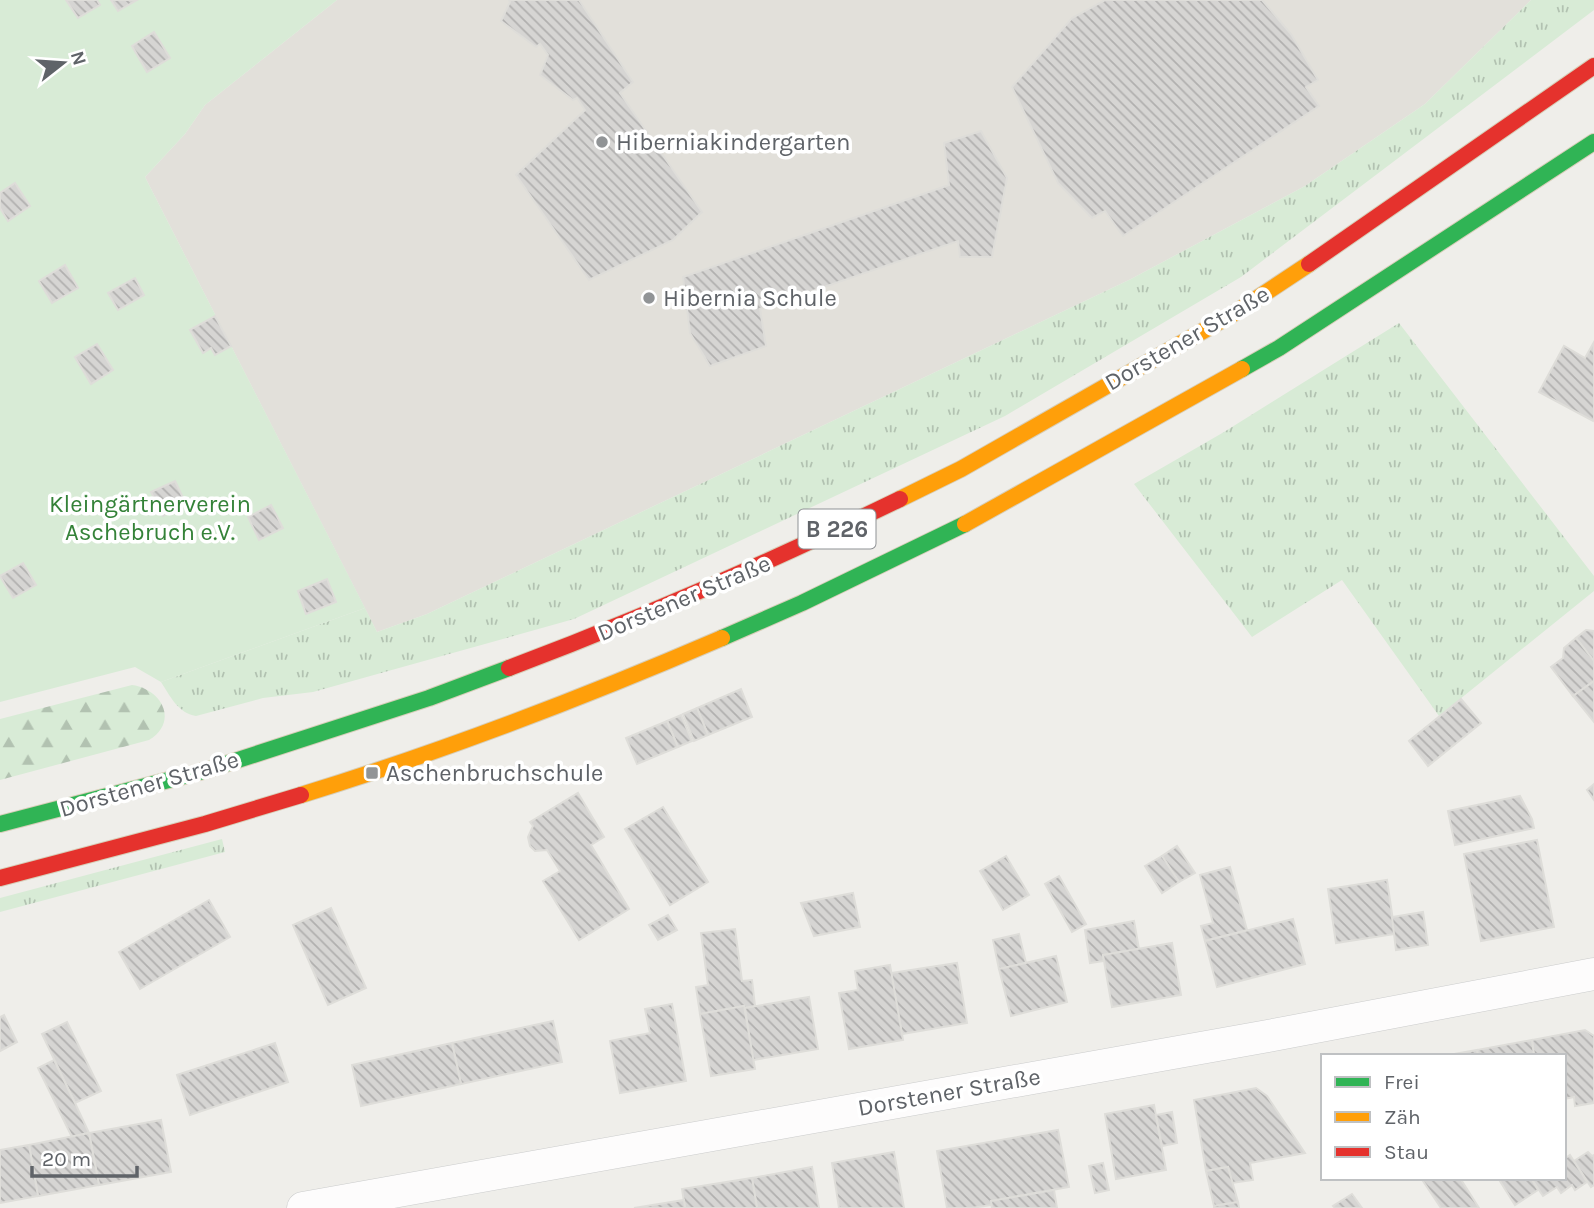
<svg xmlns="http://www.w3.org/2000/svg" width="1594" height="1208" viewBox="0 0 1594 1208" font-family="Karla,sans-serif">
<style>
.education{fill:#e2e0da}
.grass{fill:url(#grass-tufts)}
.forest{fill:url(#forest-firs)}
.garden{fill:#d8ebd6}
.building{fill:url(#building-back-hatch);stroke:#deddd9;stroke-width:2}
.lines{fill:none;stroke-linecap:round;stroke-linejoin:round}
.street-casing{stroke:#cbcccc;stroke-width:33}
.fast-casing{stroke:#d7ceb8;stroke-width:18}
.slow-casing{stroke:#d7ceb8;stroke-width:18}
.jam-casing{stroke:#d7ceb8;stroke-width:18}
.street{stroke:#fdfcfc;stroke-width:32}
.fast{stroke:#30b455;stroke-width:16}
.slow{stroke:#ff9f0a;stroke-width:16}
.jam{stroke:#e5322d;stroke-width:16}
.poi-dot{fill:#919496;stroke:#fff;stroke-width:2.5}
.labels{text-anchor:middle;stroke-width:7;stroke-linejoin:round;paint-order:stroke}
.shield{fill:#fff;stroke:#8f9295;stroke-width:2}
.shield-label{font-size:23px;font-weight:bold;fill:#5f6368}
.poi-label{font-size:24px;fill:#5f6368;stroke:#fff;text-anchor:start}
.street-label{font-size:24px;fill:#5f6368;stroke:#fff}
.park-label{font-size:24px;fill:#348238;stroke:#fff}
</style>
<defs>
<pattern id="grass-tufts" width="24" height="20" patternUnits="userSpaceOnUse" patternTransform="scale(1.75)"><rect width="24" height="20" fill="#d8ebd6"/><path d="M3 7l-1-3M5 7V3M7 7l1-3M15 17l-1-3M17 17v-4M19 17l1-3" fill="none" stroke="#b2c2b1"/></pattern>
<pattern id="forest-firs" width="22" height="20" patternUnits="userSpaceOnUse" patternTransform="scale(1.75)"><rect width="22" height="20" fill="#d8ebd6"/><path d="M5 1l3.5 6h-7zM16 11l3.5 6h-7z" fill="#b2c2b1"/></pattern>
<pattern id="building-back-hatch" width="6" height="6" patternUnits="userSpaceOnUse" patternTransform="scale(1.75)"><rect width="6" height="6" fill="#d6d5d3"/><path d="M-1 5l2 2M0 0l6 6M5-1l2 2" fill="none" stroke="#b1b0af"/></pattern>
</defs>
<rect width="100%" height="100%" fill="#efeeea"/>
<polygon class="education" points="337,0 1531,0 1425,104 1305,186 1131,279 427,614 377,632 145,177 185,134 205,105"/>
<g class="grass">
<path d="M1531,0H1594V10L1241,277L1005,416L574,619L313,692L263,698L196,716C178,713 170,696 161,682L365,608L377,632L427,614L1131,279L1305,186L1425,104Z"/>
<polygon points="1399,323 1594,576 1594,591 1439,716 1342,580 1252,637 1134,484 1224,432"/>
<polygon points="222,839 225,852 0,912 0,898"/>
</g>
<path class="forest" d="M132,685C162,689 179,722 149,740L0,780V719Z"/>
<polygon class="garden" points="0,0 337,0 205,105 185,134 145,177 365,608 161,682 135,667 0,702"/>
<g class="building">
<polygon points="66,0 97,0 100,5 78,18"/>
<polygon points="111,0 137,0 118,11"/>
<polygon points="509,0 579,0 633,82 620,93 702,212 673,240 589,280 516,175 585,110 577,98 573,100 540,75 548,55 540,44 536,47 501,21 510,2"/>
<polygon points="1105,0 1262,0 1291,34 1318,80 1306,87 1319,106 1123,236 1105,211 1092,218 1058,183 1012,87 1072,18"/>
<polygon points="154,32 170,58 147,72 132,46"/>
<polygon points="981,131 1007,178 992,257 960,257 958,241 760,309 766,346 710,366 690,333 683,277 949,185 944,143"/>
<polygon points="15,183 30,206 8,221 0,208 0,193"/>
<polygon points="65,265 78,288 52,303 39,281"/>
<polygon points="135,278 144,295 118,310 108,293"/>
<polygon points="215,316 231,346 215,355 211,348 203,353 190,330"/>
<polygon points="1594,342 1594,419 1593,421 1539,392 1564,346 1585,358"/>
<polygon points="97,344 113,370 91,384 75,357"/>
<polygon points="175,481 186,504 163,516 151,492"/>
<polygon points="271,505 283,528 259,540 248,517"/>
<polygon points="23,563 36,585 13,598 0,576"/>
<polygon points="327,579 336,602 306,614 298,591"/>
<polygon points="1586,630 1594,631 1594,661 1576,638"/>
<polygon points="1576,638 1594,661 1594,681 1573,696 1551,667 1563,658 1564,648"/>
<polygon points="1594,681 1594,722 1573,696"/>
<polygon points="741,689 752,717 708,735 697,708"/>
<polygon points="1461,699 1481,723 1428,766 1409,741"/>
<polygon points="697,708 708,735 694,741 683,714"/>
<polygon points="681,715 692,741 678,747 667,721"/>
<polygon points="667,721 678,747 637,764 626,738"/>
<polygon points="1594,784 1594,800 1587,790"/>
<polygon points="578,793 604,837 591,845 629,909 579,940 543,881 560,871 547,850 535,851 530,846 528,837 533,826 530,822"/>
<polygon points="1520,796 1532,819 1534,828 1455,845 1448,811"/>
<polygon points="663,807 708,882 670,905 625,829"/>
<polygon points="1537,840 1554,927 1481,941 1464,854"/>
<polygon points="1177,846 1195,873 1179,882 1162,856"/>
<polygon points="1006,856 1029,895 1003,910 980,871"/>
<polygon points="1162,856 1179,882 1162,893 1145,866"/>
<polygon points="1230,867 1247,930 1205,941 1201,926 1213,923 1200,875"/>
<polygon points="1059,876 1086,924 1072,932 1045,884"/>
<polygon points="1387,880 1395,934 1336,943 1328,889"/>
<polygon points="853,893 860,927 814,936 801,903"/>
<polygon points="209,900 230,937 140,989 119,952"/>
<polygon points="331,908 366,988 328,1005 293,925"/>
<polygon points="1423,912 1428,945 1396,950 1392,917"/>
<polygon points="668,915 677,930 658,940 649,925"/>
<polygon points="1293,919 1305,964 1217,987 1205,941"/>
<polygon points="1134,921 1139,949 1103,955 1104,961 1090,963 1085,930"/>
<polygon points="735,929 742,981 752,980 755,1006 745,1008 744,1006 700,1014 696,987 708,985 701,933"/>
<polygon points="1019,934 1026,963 999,969 993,940"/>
<polygon points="1172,943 1181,995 1112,1007 1103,955"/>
<polygon points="1056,956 1067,1002 1011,1016 999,969"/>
<polygon points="957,963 967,1023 902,1034 891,973"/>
<polygon points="890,965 903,1040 849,1049 839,993 858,990 855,971"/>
<polygon points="809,997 818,1049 753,1060 745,1008"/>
<polygon points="672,1004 686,1081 620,1093 610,1041 650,1033 645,1009"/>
<polygon points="744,1006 755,1069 711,1076 700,1014"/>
<polygon points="4,1015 17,1042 0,1051 0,1017"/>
<polygon points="553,1021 562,1062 461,1084 452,1043"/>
<polygon points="67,1022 101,1091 75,1103 42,1034"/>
<polygon points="1585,1030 1594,1036 1594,1103 1575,1106 1574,1097 1564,1099 1564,1056 1534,1056 1532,1040"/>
<polygon points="1532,1040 1534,1056 1478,1056 1477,1050"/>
<polygon points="275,1043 288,1082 190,1115 177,1075"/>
<polygon points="452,1043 461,1084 361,1106 352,1065"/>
<polygon points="1477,1050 1478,1056 1443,1056"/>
<polygon points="54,1060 75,1103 89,1133 72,1137 38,1068"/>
<polygon points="1256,1088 1267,1096 1305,1153 1250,1163 1253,1180 1232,1183 1228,1167 1206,1171 1194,1100"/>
<polygon points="1154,1105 1166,1170 1116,1179 1105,1114"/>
<polygon points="1172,1112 1177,1143 1162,1146 1156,1115"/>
<polygon points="161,1120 171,1172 99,1185 89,1133"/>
<polygon points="1058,1130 1069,1187 991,1201 992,1205 971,1208 947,1208 937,1151"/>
<polygon points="89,1133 99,1185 38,1196 29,1145"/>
<polygon points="29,1145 38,1196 0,1203 0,1150"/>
<polygon points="894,1152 904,1208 839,1208 832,1163"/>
<polygon points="1588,1152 1592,1156 1594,1155 1594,1185 1591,1187 1574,1161"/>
<polygon points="1570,1155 1587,1182 1575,1190 1572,1185 1561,1193 1557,1187 1543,1196 1531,1178 1564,1178 1564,1159"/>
<polygon points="1103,1163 1109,1190 1095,1193 1089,1166"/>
<polygon points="812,1167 819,1208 757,1208 752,1178"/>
<polygon points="1228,1167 1238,1202 1214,1206 1206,1171"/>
<polygon points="752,1178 757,1208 685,1208 682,1189"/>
<polygon points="1421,1178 1460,1178 1479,1208 1441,1208"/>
<polygon points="1498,1178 1531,1178 1538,1190 1515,1205"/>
<polygon points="1054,1190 1057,1208 992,1208 991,1201"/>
<polygon points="1352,1194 1362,1208 1335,1208 1333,1206"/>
<polygon points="684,1200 685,1208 634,1208"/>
<polygon points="1238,1202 1239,1208 1214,1208 1214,1206"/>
</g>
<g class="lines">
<g class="street-casing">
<polyline id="street" points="303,1208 1268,1036 1594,974"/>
</g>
<g class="fast-casing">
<g id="fast">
<polyline points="1242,369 1279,348 1594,142"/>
<polyline points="722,638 802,603 965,524"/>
<polyline points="0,824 207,770 429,698 509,668"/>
</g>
</g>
<g class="slow-casing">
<g id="slow">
<polyline points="900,499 961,469 1238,311 1309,264"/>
<polyline points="965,524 1242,369"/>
<path d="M301,795C444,751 585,697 722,638"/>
</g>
</g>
<g class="jam-casing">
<g id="jam">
<polyline points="1309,264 1594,66"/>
<path d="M509,668C642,618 772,561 900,499"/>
<polyline points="0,878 205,824 301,795"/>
</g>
</g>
<use href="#street" class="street"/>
<use href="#fast" class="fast"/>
<use href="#slow" class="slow"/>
<use href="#jam" class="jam"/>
</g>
<g class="poi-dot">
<circle cx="602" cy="142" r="7"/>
<circle cx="649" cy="298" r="7"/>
<rect x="365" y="766" width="14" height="14" rx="3.5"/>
</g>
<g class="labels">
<rect class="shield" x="798.5" y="509.5" width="77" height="39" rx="5"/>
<g class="shield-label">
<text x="837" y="537">B 226</text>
</g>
<g class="poi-label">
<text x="616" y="150">Hiberniakindergarten</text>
<text x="663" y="306">Hibernia Schule</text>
<text x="386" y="781">Aschenbruchschule</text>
</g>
<g class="street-label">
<text transform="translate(1187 338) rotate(-30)" y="8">Dorstener Straße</text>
<text transform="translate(684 598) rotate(-23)" y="8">Dorstener Straße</text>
<text transform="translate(149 784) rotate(-16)" y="8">Dorstener Straße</text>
<text transform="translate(949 1092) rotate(-10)" y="8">Dorstener Straße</text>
</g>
<g class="park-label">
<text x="150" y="512">Kleingärtnerverein<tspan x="150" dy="28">Aschebruch e.V.</tspan></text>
</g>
</g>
<rect x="1321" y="1054" width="245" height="126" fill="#ffffff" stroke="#bfc1c3" stroke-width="2"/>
<rect x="1335" y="1077" width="35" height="10" fill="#30b455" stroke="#bfc1c3" stroke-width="2"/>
<text x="1384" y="1089" font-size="21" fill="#5f6368">Frei</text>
<rect x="1335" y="1112" width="35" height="10" fill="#ff9f0a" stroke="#bfc1c3" stroke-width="2"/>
<text x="1384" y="1124" font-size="21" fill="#5f6368">Zäh</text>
<rect x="1335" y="1147" width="35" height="10" fill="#e5322d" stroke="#bfc1c3" stroke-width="2"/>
<text x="1384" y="1159" font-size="21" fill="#5f6368">Stau</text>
<g transform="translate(63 63) rotate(73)" stroke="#ffffff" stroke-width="5" paint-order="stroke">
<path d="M0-5L12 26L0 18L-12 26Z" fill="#5f6368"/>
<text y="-10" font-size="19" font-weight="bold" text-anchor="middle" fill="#5f6368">N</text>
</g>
<path d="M32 1166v10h105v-10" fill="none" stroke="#5f6368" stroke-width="3.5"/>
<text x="42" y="1166" font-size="21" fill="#5f6368" stroke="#ffffff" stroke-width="5" paint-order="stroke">20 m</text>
</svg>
